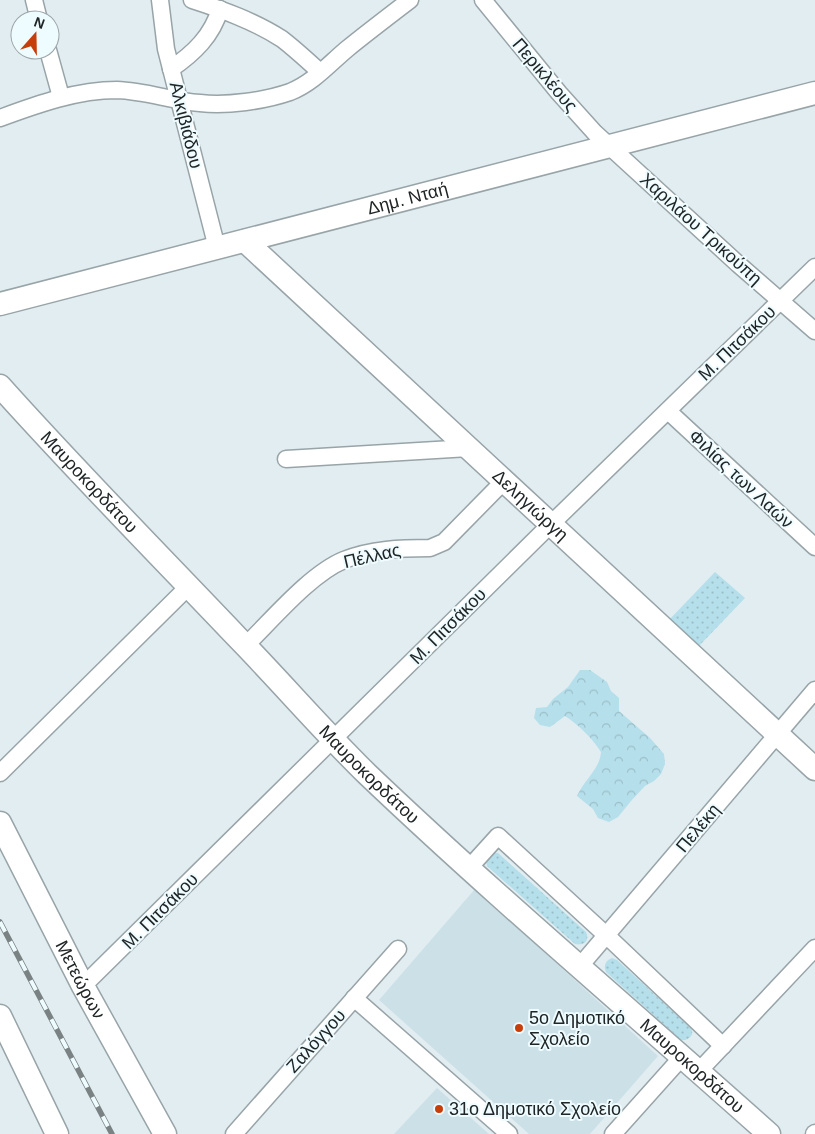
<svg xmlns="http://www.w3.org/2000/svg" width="815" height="1134" viewBox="0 0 815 1134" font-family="Helvetica,sans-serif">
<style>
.built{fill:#cce1e7}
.grass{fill:url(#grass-dots)}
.park{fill:url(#park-crowns)}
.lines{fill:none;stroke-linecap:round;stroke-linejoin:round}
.street-casing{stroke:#98a4a8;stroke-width:19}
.secondary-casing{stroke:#98a4a8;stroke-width:25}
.street{stroke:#fff;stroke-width:16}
.secondary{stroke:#fff;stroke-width:22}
.rail-casing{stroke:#7a8284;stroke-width:5.5}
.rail{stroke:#eefbff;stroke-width:4;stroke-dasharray:11;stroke-linecap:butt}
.poi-dot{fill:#c63f0b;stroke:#eefbff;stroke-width:2}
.labels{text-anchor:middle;stroke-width:4;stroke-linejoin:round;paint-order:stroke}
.street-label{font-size:18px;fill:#202526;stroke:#eefbff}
.poi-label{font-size:18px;fill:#202526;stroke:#eefbff;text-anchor:start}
</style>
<defs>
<pattern id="grass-dots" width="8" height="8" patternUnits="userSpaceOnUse" patternTransform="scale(1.25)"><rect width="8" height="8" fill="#b5dfeb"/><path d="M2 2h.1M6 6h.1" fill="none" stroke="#9bbfc9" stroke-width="1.8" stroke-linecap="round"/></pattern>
<pattern id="park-crowns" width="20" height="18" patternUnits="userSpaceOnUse" patternTransform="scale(1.25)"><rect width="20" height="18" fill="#b5dfeb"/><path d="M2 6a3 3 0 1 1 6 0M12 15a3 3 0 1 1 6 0" fill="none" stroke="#9bbfc9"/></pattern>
</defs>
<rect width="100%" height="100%" fill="#e1edf1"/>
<g class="built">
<polygon points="475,889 658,1056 590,1134 529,1134 379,1000"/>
<polygon points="437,1088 489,1134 394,1134"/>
</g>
<g class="grass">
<polygon points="715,572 745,598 698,647 669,620"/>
<path d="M493,853H498L586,932C590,941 584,946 575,944L487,866L486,861Z"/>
<path d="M612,958L617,960L691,1028C694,1034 691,1038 685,1040H681L606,972C603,966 606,960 612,958Z"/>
</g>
<path class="park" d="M580,670H590L607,682L611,691L619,698V711L650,738L664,754L665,764L661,774L654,781L645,786L631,801L618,817L609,822L598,818L593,809L577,796C584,780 600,769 601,752C592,738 579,725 565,716L550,727L540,725L534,718L536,708L547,707L553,699L568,687Z"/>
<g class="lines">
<g class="street-casing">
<g id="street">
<polyline points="34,0 39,20"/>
<polyline points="160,0 166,49 217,248"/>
<path d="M192,0C223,10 254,21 282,39C295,49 308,61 320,72"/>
<polyline points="483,0 559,93 595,133 738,264 815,331"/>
<polyline points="48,50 61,97"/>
<path d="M171,69C194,53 212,36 220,9"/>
<path d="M0,118C38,104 77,90 117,90C146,91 172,101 200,103C227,106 264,101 290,92C313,83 329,64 347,49C368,32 389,16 410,0"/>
<polyline points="668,411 815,547"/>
<polyline points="286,459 469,448"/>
<path d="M246,645C272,620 310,574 344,560C371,549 401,548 430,548L444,542L504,481"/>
<polyline points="0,773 189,586"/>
<polyline points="469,868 498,836 606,935 723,1046"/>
<polyline points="580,966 815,690"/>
<polyline points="83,986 551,524 815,267"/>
<polyline points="354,998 509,1134"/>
<polyline points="699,1071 815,948"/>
<polyline points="234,1134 398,949"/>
<polyline points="613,1134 682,1057"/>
<polyline points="814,1134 815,1133"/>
</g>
</g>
<g class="secondary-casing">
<g id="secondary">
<path id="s1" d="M245,241L815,769"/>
<path id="s2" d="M0,304L815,93"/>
<path id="s3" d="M0,386C77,472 158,554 237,637C281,682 322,730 367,774C497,898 635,1014 769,1134"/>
<path id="s4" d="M0,823L83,986L165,1134"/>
<polyline points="0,1016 57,1134"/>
</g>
</g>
<use href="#street" class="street"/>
<use href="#secondary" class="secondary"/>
<g class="rail-casing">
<polyline id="rail" points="0,922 112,1134"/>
</g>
<use href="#rail" class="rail"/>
</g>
<g class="poi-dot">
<circle cx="519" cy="1028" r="5"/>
<circle cx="439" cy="1109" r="5"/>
</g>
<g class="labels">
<g class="street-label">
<text transform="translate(545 75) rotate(50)" y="6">Περικλέους</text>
<text transform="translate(186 125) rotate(76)" y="6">Αλκιβιάδου</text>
<text dy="6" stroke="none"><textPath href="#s2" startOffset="421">Δημ. Νταή</textPath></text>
<text transform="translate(701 229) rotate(42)" y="6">Χαριλάου Τρικούπη</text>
<text transform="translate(737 343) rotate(-44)" y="6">Μ. Πιτσάκου</text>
<text transform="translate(741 479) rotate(43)" y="6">Φιλίας των Λαών</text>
<text dy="6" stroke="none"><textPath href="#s3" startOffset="131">Μαυροκορδάτου</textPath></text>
<text dy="6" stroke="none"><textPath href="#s1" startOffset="389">Δεληγιώργη</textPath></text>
<text transform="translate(372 556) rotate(-13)" y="6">Πέλλας</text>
<text transform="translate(448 626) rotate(-45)" y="6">Μ. Πιτσάκου</text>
<text dy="6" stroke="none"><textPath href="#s3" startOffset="536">Μαυροκορδάτου</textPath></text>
<text transform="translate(698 828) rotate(-50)" y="6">Πελέκη</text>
<text transform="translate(160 911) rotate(-45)" y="6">Μ. Πιτσάκου</text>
<text dy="6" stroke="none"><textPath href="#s4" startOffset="176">Μετεώρων</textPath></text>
<text transform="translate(316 1041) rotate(-48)" y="6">Ζαλόγγου</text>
<text dy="6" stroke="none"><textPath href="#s3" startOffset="971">Μαυροκορδάτου</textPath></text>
</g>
<g class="poi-label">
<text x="529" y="1024">5ο Δημοτικό<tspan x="529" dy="21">Σχολείο</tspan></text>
<text x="449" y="1115">31ο Δημοτικό Σχολείο</text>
</g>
</g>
<g transform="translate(35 35) rotate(20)"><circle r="24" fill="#eefbff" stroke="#9ca5a8"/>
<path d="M0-4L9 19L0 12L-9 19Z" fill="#c63f0b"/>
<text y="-8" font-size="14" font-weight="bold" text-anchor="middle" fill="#202526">N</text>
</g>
</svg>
